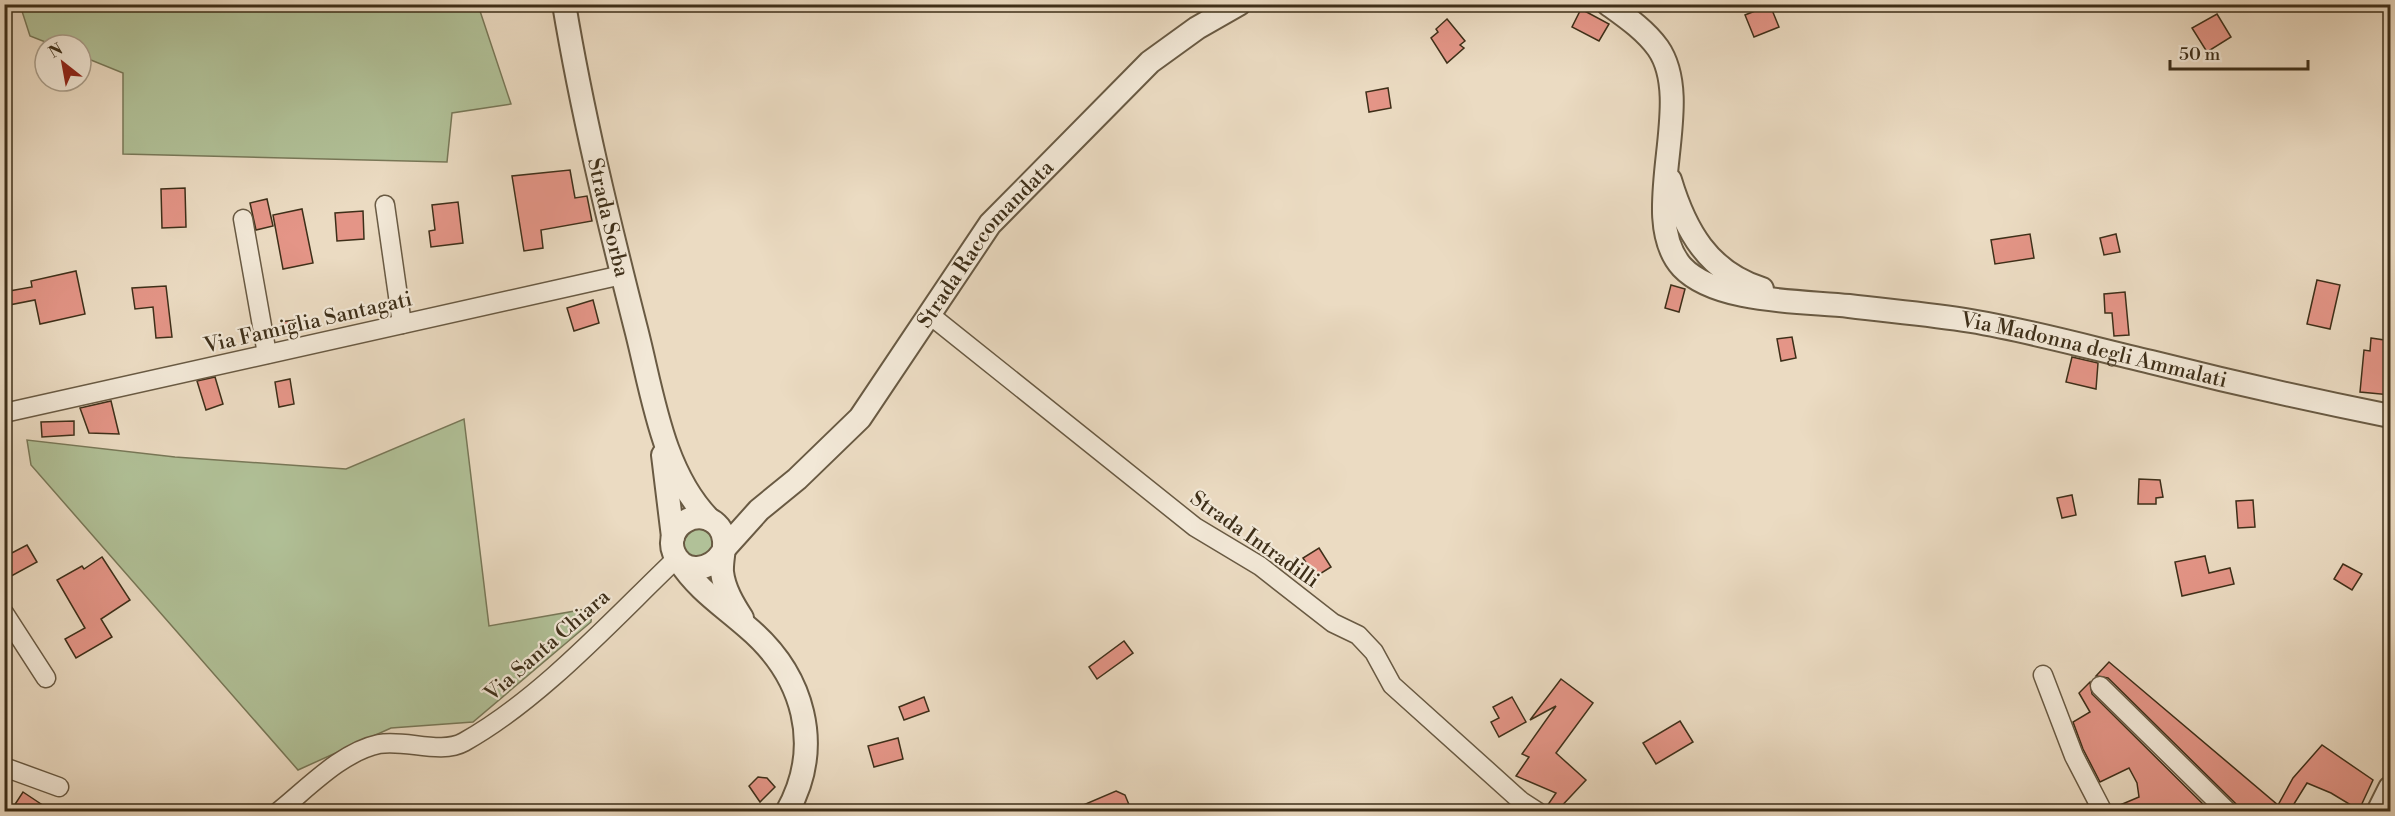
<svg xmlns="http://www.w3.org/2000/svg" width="2395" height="816" viewBox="0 0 2395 816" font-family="'Libre Bodoni',serif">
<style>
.green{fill:#b1c198;stroke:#787858;stroke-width:1.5}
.building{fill:#e49587;stroke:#3e2f19;stroke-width:1.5}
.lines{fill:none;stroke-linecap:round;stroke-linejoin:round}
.minor-casing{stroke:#695a43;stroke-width:21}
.tertiary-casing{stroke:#695a43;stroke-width:26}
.minor{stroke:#f2e8d7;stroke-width:18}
.tertiary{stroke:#f2e8d7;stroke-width:22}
.labels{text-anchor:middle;stroke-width:4.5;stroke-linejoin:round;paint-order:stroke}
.street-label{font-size:21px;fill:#3e2f19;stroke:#f2e8d7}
</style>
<rect width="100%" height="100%" fill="#ebdbc2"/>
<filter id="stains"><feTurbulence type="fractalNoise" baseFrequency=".00333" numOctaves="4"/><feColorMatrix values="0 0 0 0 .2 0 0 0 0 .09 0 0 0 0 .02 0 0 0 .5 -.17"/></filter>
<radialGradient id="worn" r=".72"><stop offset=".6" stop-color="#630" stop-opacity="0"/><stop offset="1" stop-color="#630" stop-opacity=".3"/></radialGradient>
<g class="green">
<polygon points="20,5 478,5 511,104 452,113 447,162 123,154 123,73 81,56 81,45 53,45 30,36"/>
<polygon points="464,419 489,626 592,608 591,622 473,722 391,728 298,770 31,465 27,440 175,457 346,469"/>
<circle cx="698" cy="543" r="15"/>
</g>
<g class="building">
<polygon points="1770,5 1779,27 1754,37 1745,15"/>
<polygon points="1581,9 1609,24 1599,41 1572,27"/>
<polygon points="2217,14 2231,37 2207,52 2192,28"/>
<polygon points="1447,19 1465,41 1460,45 1464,48 1447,63 1431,38 1438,32 1436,29"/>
<polygon points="1388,88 1391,108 1369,112 1366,92"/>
<polygon points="570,170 575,198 587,196 592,221 541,230 543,248 524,251 512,176"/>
<polygon points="185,188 186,227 162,228 161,189"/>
<polygon points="267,199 273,226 256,230 250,203"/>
<polygon points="458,202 463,243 431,247 429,231 435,230 432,205"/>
<polygon points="302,209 313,263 283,269 273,215"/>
<polygon points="363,211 364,239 337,241 335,213"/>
<polygon points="2030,234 2034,258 1995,264 1991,240"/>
<polygon points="2116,234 2120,252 2104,255 2100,238"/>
<polygon points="76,271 85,314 40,324 35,300 4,306 4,292 32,287 31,281"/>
<polygon points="2317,280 2340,285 2330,329 2307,324"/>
<polygon points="1671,285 1685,289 1679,312 1665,308"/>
<polygon points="166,286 172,337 156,338 153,307 135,309 132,288"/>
<polygon points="2125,292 2129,335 2114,336 2112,313 2105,313 2104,294"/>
<polygon points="593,300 599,323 574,331 567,308"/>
<polygon points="295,320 297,334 282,336 280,322"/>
<polygon points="1792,337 1796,358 1781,361 1777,339"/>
<polygon points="2371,338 2391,341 2391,395 2360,392 2364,350 2370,351"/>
<polygon points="2072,357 2098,363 2096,389 2066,382"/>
<polygon points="215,377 223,404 206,410 197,381"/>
<polygon points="290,379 294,404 279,407 275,382"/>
<polygon points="111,401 119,434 89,433 80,408"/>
<polygon points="74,421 74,435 42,437 41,422"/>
<polygon points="2139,479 2160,480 2163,497 2156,498 2156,504 2138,504"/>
<polygon points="2072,495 2076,515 2062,518 2057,498"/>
<polygon points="2253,500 2255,527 2238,528 2236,501"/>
<polygon points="27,545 37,562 4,580 4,557"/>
<polygon points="1319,548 1331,567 1315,577 1303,558"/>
<polygon points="2205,556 2209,573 2230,568 2234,584 2182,596 2175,562"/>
<polygon points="102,557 130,600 101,619 112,637 76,658 65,639 85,628 57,580 82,566 84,569"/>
<polygon points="2343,564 2362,574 2352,590 2334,579"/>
<polygon points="1124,641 1133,653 1097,679 1089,667"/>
<polygon points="2109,662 2278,805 2293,778 2322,745 2373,780 2359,810 2331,793 2307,783 2289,812 2239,812 2236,804 2108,678 2096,676"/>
<polygon points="1561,679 1593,703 1556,753 1586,780 1556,812 1549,812 1547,806 1556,793 1516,776 1529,757 1522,754 1556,706 1530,720"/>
<polygon points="2090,682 2092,694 2211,812 2114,812 2113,808 2139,797 2137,783 2129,768 2100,782 2083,749 2073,722 2090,712 2079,693"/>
<polygon points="924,697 929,711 904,720 899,707"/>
<polygon points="1512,697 1526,722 1499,737 1491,722 1499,718 1493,707"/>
<polygon points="1680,721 1693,742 1656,764 1643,743"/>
<polygon points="898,738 903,759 874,767 868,746"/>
<polygon points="758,777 767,778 775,787 760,802 749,786"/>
<polygon points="1116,791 1125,795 1132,812 1067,812"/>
<polygon points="23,792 53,812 10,812"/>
</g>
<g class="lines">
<g class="minor-casing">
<g id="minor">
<polyline points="385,205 402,324"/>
<polyline points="243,219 267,354"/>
<polyline points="930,315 1195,527 1260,566 1333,623 1358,635 1374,652 1392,685 1521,801 1538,812"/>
<polyline points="4,413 622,275"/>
<polyline points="4,613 46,678"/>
<polyline points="2043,675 2074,756 2103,812"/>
<polyline points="2100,686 2228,812"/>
<polyline points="4,767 59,787"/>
<path d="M278,812C307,789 341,752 379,744C405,739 441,755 464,742C541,699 613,619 677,558"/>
</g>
</g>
<g class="tertiary-casing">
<g id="tertiary">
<path id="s1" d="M564,4C582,112 608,219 635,325C652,389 661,470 709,519"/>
<path id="s2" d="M1608,4C1626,17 1645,30 1658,48C1697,104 1636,216 1682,267C1716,303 1801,301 1849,306C1889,311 1930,314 1971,321C2031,331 2091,348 2151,362C2230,382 2310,400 2390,416"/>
<path d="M1670,180C1685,230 1708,272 1762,289"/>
<polyline points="663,455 673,537"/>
<path id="s3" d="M724,549L759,510L797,479L860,418L990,224L1150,62L1197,28L1239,4"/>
<path d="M722,553C711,570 684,576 674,553C663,526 700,504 719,527C729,540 721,556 722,572C724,589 733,604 742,618"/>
<path d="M679,561C697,589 722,605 747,627C804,675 824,746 787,812"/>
<polyline points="2378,812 2390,788"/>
</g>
</g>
<use href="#minor" class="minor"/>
<use href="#tertiary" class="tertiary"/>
</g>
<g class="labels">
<g class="street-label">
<text dy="7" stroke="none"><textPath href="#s1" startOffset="218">Strada Sorba</textPath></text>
<text dy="7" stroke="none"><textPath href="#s3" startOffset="404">Strada Raccomandata</textPath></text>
<text transform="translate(308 322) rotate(-13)" y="7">Via Famiglia Santagati</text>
<text dy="7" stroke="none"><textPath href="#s2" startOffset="717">Via Madonna degli Ammalati</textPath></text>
<text transform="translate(1255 539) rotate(35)" y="7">Strada Intradilli</text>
<text transform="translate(547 645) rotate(-41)" y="7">Via Santa Chiara</text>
</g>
</g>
<rect width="2395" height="816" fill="none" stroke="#ebdbc2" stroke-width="24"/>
<rect x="6" y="6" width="2383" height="804" fill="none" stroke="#3e2f19" stroke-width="3"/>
<rect x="12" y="12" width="2371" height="792" fill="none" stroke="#3e2f19" stroke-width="1.5"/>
<g transform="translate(63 63) rotate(329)"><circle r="28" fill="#f2e8d7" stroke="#aa9e8b" stroke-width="1.5"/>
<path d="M0-4.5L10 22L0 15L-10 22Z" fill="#8f2418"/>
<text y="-9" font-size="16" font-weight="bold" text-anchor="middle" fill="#3e2f19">N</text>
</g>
<path d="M2170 60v9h138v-9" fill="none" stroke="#3e2f19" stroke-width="3"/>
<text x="2179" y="60" font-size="18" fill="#3e2f19" stroke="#f2e8d7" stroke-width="4.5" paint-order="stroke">50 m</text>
<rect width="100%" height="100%" filter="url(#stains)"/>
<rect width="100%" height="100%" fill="url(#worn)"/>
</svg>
